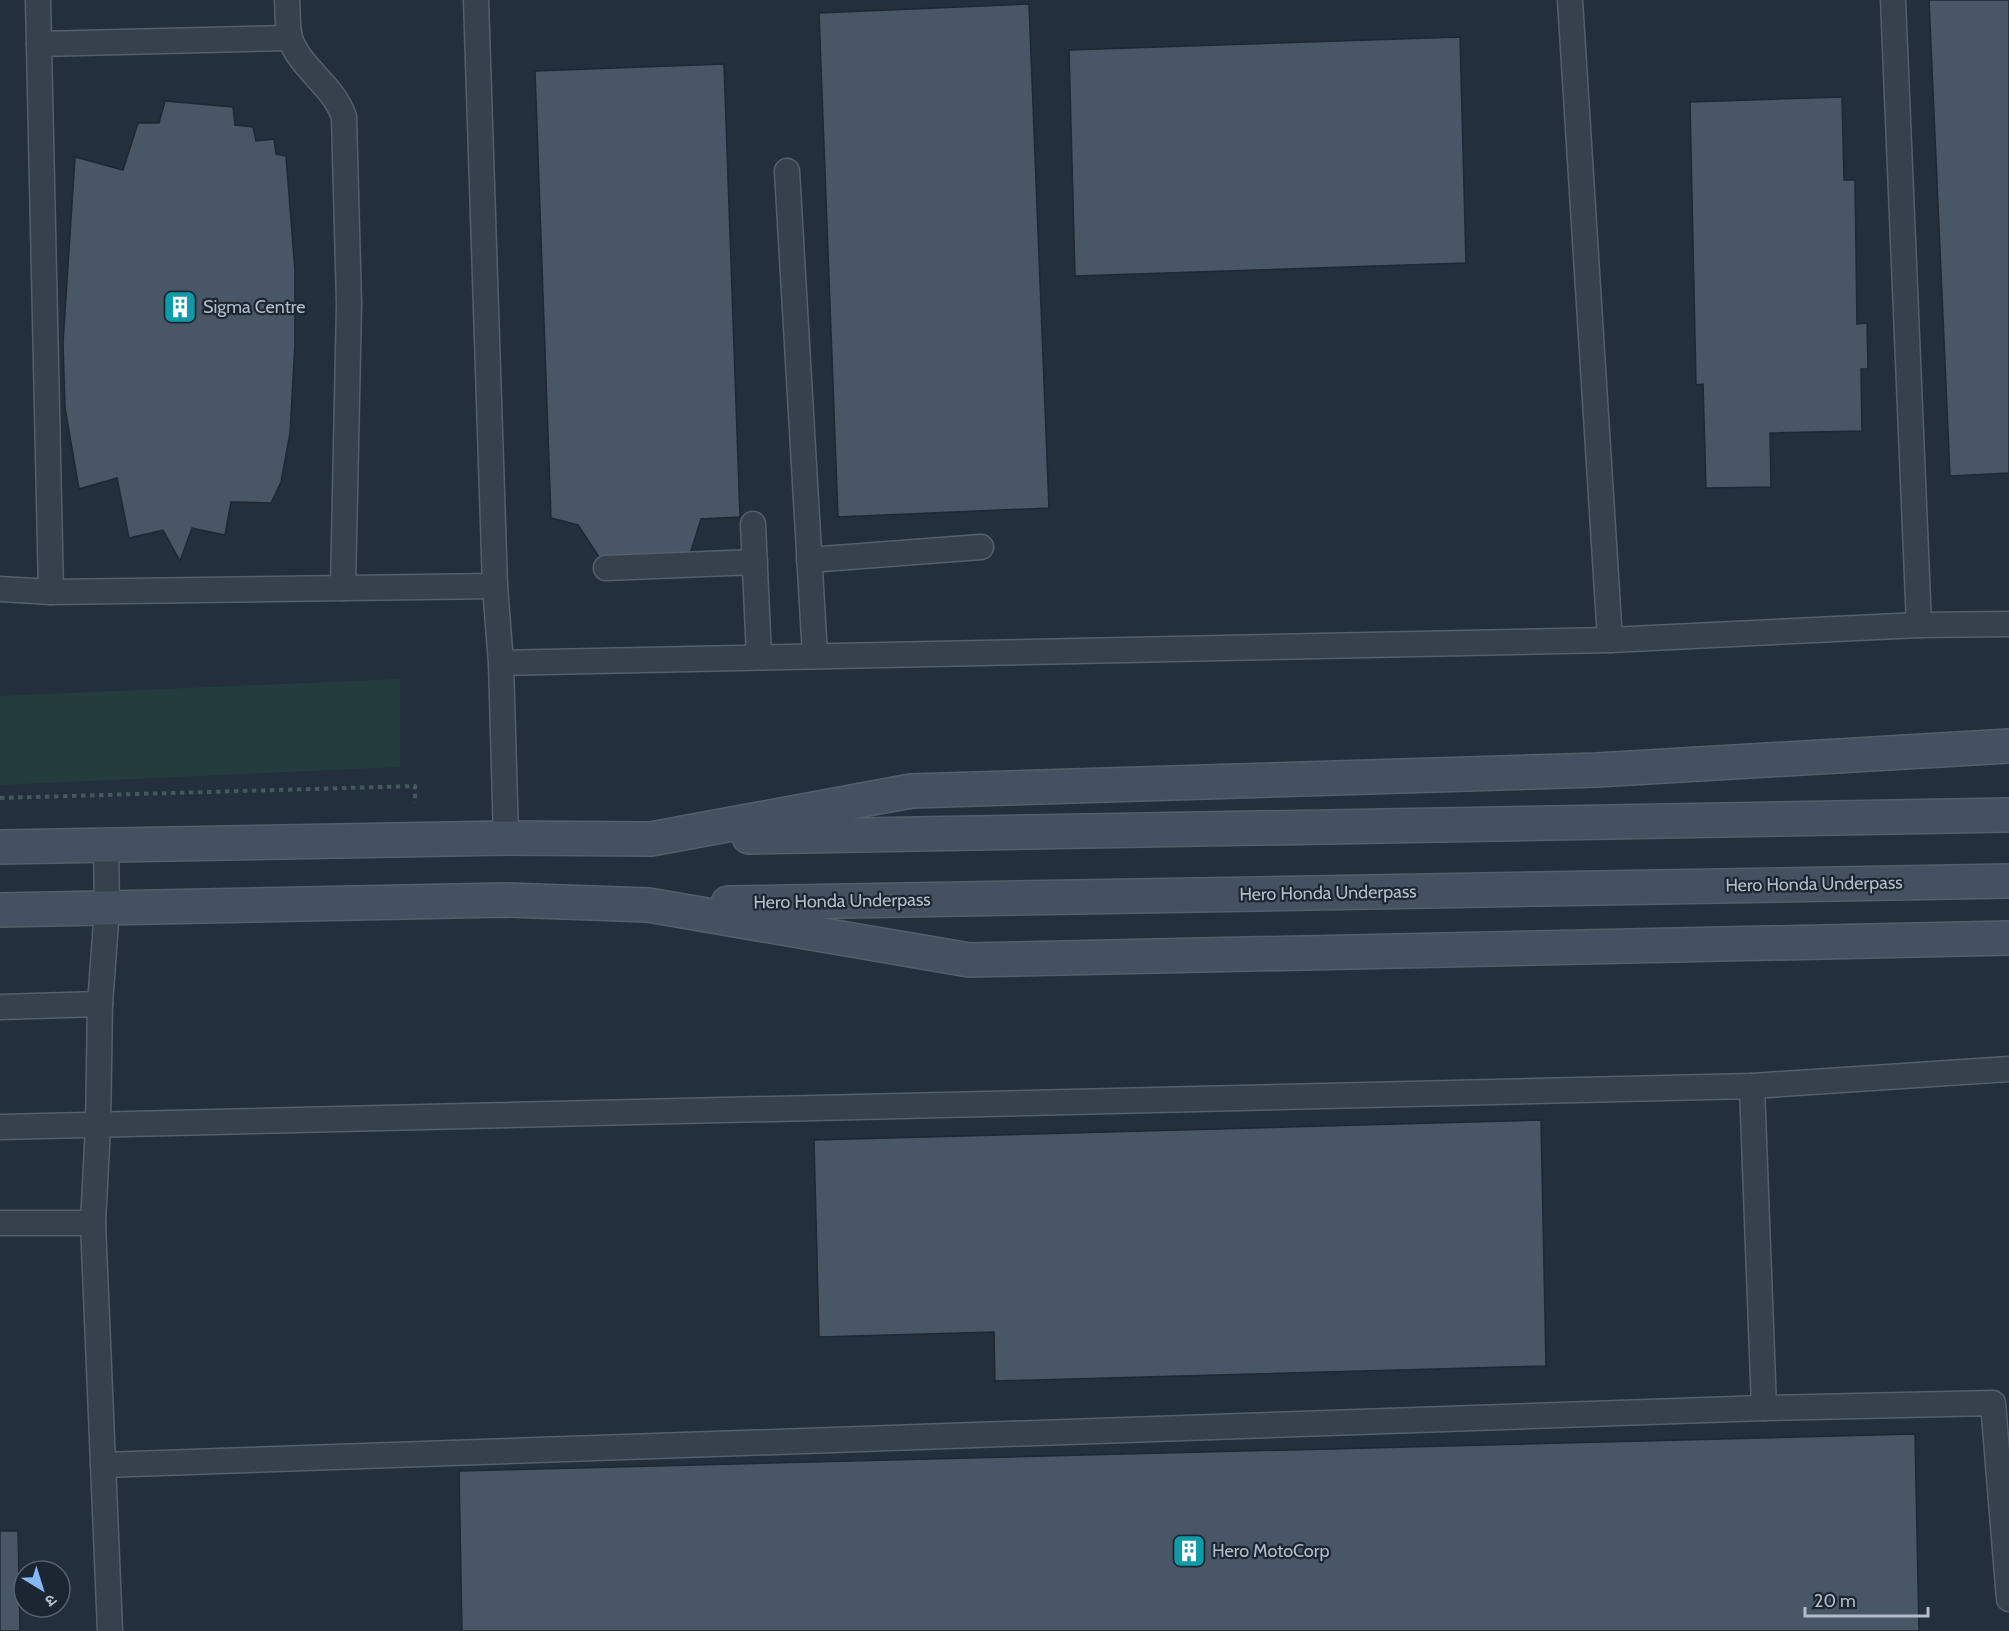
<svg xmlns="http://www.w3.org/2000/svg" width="2009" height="1631" viewBox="0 0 2009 1631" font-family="Cabin,'Noto Sans Devanagari',sans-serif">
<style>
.green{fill:#253c3e}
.building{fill:#495666;stroke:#1e2834;stroke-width:1.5}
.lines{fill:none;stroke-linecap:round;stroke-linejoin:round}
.lane-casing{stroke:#555f6b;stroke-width:27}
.secondary-casing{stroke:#555f6b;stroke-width:36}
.path{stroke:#43595b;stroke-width:4;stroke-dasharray:4.5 4.5;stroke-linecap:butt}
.lane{stroke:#37414d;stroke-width:24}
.secondary{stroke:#455060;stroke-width:33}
.labels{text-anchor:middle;stroke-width:4.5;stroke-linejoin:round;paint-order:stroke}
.poi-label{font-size:18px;fill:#b3bcc8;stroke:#1c2632;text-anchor:start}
.street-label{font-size:18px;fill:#b3bcc8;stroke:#1c2632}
</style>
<rect width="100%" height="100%" fill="#232f3d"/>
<polygon class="green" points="400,679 400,767 0,785 0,696"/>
<g class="building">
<polygon points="1929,0 2009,0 2009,473 1950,476"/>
<polygon points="1029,4 1049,508 838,517 819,13"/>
<polygon points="1460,37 1466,263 1075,276 1069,50"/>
<polygon points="724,64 740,517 701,519 690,554 601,560 578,525 551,518 535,71"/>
<polygon points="1842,97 1844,180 1855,180 1857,324 1867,323 1868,369 1861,369 1862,431 1770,433 1771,487 1706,488 1703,384 1696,385 1690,102"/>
<polygon points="165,101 233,107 235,125 253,127 256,141 274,139 276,154 286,156 295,271 295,343 290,433 281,482 271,503 231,502 225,535 192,528 180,561 163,530 129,538 117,478 79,489 65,408 63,343 75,157 123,170 138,123 159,123"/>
<polygon points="1541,1120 1546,1366 995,1381 994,1332 819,1337 814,1140"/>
<polygon points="1915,1434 1919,1631 462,1631 459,1471"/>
<polygon points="0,1531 18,1531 20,1631 0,1631"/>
</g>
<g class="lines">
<g class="lane-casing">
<g id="lane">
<polyline points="38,0 51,592"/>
<path d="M287,0C288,12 287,27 290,38C299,67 334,86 344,117L349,304L343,588"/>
<polyline points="476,0 495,586 501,663 506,838"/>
<polyline points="1570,0 1610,640"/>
<polyline points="1893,0 1919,625"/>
<polyline points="39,44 290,38"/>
<polyline points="787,171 815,656"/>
<polyline points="753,524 759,657"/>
<polyline points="809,560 981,547"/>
<polyline points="606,568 755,562"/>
<polyline points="0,589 51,592 495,586"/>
<polyline points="501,663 1610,640 1919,625 2009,624"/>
<polyline points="106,844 107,909 100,1004 98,1126 93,1223 110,1631"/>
<polyline points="0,1007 100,1004"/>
<polyline points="1752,1086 2009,1069"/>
<polyline points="0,1127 1752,1086 1764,1408"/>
<polyline points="0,1223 93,1223"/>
<polyline points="103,1465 1764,1408 1993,1403 2009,1599"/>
</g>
</g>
<g class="secondary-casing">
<g id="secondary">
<polyline points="749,837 2009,815"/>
<polyline points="0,847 506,838 651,839 911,791 1597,770 2009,746"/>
<polyline points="728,903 2009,881"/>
<polyline points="0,910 506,900 648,905 969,960 2009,938"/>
</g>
</g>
<polyline class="path" points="0,798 415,786 415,803"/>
<use href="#lane" class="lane"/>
<use href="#secondary" class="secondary"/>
</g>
<defs>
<g id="building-square" transform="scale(1.725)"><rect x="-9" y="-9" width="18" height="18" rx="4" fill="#0f9aa8" stroke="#1c2632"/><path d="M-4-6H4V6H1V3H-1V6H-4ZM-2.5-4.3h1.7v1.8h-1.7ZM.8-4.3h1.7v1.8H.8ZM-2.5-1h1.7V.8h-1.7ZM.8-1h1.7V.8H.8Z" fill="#fff"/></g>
</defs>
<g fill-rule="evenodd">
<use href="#building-square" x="180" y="307"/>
<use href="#building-square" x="1189" y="1551"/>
</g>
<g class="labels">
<g class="poi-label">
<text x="203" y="313">Sigma Centre</text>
<text x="1212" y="1557">Hero MotoCorp</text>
</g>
<g class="street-label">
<text transform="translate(1814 884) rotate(-1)" y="6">Hero Honda Underpass</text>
<text transform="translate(1328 893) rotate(-1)" y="6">Hero Honda Underpass</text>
<text transform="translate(842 901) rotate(-1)" y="6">Hero Honda Underpass</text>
</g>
</g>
<g transform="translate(42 1589) rotate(142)"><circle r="28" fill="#1c2632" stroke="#58626e" stroke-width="1.5"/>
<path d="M0-4.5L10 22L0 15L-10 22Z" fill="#88b7f8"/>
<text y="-9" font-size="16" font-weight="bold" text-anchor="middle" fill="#b3bcc8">उ</text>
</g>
<path d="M1805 1607v9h123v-9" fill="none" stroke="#b3bcc8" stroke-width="3"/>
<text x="1814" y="1607" font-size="18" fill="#b3bcc8" stroke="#1c2632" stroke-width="4.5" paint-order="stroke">20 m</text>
</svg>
